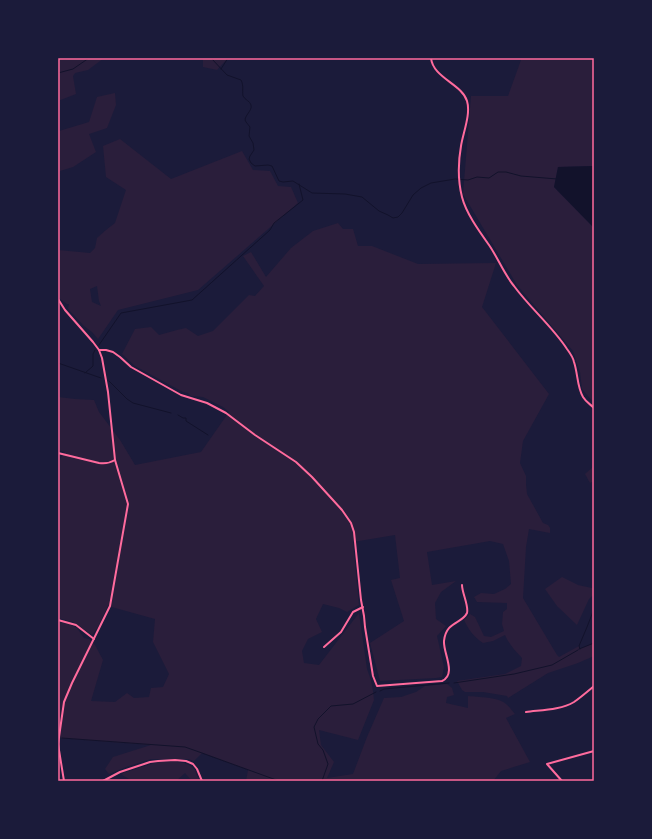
<svg xmlns="http://www.w3.org/2000/svg" width="652" height="839" viewBox="0 0 652 839" font-family="Figtree,sans-serif">
<style>
.green{fill:#2a1e3b;fill-rule:evenodd}
.water{fill:#12122b}
.lines{fill:none;stroke-linecap:round;stroke-linejoin:round}
.stream{stroke:#12122b;stroke-width:1}
.minor{stroke:#ff6b9d;stroke-width:2}
.neatline{fill:none;stroke:#ff6b9d;stroke-width:1.5}
</style>
<rect width="100%" height="100%" fill="#1b1b3a"/>
<g class="green">
<polygon points="58,58 62,58 64,60 72,58 104,58 88,70 75,73 73,76 76,94 58,101"/>
<polygon points="203,58 228,58 217,70 203,67"/>
<polygon points="520,58 594,58 594,166 558,167 554,187 594,228 594,403 582,389 580,372 573,351 517,285 463,194 471,96 508,96 521,60"/>
<polygon points="115,93 116,105 107,128 89,134 96,152 73,167 60,171 58,173 58,126 59,131 89,122 97,97"/>
<path d="M120,139L171,179L242,151L253,170L270,171L278,186L291,187L298,203L198,290L118,310L98,339L92,332L84,326L68,309L69,304H67L60,299L58,295V250L90,253L95,248L97,238L106,230L115,223L126,190L106,177L103,146ZM97,286L99,301L101,306L92,302L90,289Z"/>
<path d="M338,223L343,229H353L358,246H372L418,264L496,263L482,307L549,394L523,441L520,463L526,476V484L527,494L543,523L548,525L550,528V533L529,529L526,547L523,598L557,655L559,657L579,646L580,649L594,643V656L578,663L548,673L508,698L507,696L483,692H465L462,690L457,681L505,674L521,666L522,658C515,651 509,644 505,635L493,641L483,643C474,637 468,629 464,620L470,614L475,617L484,636L491,637L504,631L502,624L503,612L507,609V603L477,602L474,597L481,593L494,594L505,589L511,584L509,561L503,544L490,541L427,552L432,585L456,581L441,592L435,603L436,619L446,626L437,636L444,667L442,677L436,678L380,681L370,643L404,621L391,580L400,578L395,535L353,542L359,605L347,612L339,608L323,604L316,619L322,632L308,639L302,651L304,663L319,665L359,613L367,669L371,680L373,691L374,700L358,740L319,730L321,745L334,762L327,778L353,774L367,737L384,698L401,697L416,692L425,686L447,684L452,688L454,695L447,697L446,703L468,708V696C478,697 499,697 506,704C510,707 512,711 515,714L506,718L530,762L501,771L493,781H246L248,770L202,753L194,761L188,759H151L126,767L109,774L105,769L113,757L151,745L58,738V622L69,624L77,628L84,638L89,639L95,645L103,660L91,701L115,702L127,693L134,698L149,697L151,688L163,687L169,674L153,642L155,619L108,606L98,627L92,635L73,622L58,618V462L65,452L58,450V397L75,399L94,400L99,412L120,440L135,465L201,452L229,412L223,407L203,397L191,396L188,393L183,392L135,366L122,354L135,329L151,327L159,335L177,330L186,328L198,336L213,331L249,295L255,296L264,286L243,256L251,252L266,277L291,248L313,231Z"/>
<polygon points="594,466 594,481 590,483 585,474"/>
<polygon points="562,577 578,585 592,588 594,590 594,594 589,599 577,625 557,606 545,589"/>
<path d="M158,762C170,762 186,759 195,770C196,773 197,777 199,779L197,781H192L185,773L176,781H153L152,780L150,781H133L122,775L123,773Z"/>
</g>
<polygon class="water" points="594,166 594,228 554,187 558,167"/>
<g class="lines">
<g class="stream">
<path d="M211,58L227,75L241,80C244,86 242,90 243,96C245,100 250,101 251,105C253,111 242,117 246,122C247,124 249,125 250,127L249,136L253,143L254,150L250,156L249,159L251,163L255,166L268,165L272,166L279,181L283,182L293,181L312,193L345,194L362,197L379,211L388,215L393,218L398,217L402,213L413,195L421,188L431,183L455,179L468,180L477,177L489,178L498,172H506L521,176L557,179"/>
<polyline points="221,69 228,58"/>
<polyline points="58,73 73,69 89,58"/>
<polyline points="99,345 121,313 192,300 270,230 274,223 303,200 299,184"/>
<polyline points="58,363 101,378"/>
<polyline points="85,373 93,366 93,354 95,350"/>
<polyline points="109,381 127,399 133,403 171,413"/>
<polyline points="178,415 183,418 186,418 186,421 208,435"/>
<polyline points="579,649 594,643"/>
<polyline points="580,649 579,646 587,627 594,609"/>
<polyline points="454,683 514,674 552,665 578,650"/>
<polyline points="380,691 384,689 449,683"/>
<polyline points="62,738 185,747 202,753 279,781"/>
<polyline points="322,781 328,764 323,750 318,744 314,727 318,719 331,706 353,704 376,692"/>
</g>
<g class="minor">
<path d="M431,58C433,78 462,84 467,101C471,114 463,133 461,146C458,163 458,181 462,197C466,213 479,231 489,245C498,258 504,274 514,286C530,308 552,326 567,349C570,353 573,357 574,362C578,374 577,387 583,397C586,402 590,404 594,408"/>
<polyline points="58,299 65,310 93,342 99,350 102,358 108,392 115,460 128,504 110,606 72,683 64,702 58,744 64,781"/>
<path d="M99,350H106L113,352L120,357L131,367L181,395L207,403L226,413L255,435L296,462L312,477L342,510L351,523L354,532L361,600L364,616L365,627L373,676L377,686L442,681C457,674 443,653 444,641C446,621 462,624 467,613C469,606 462,593 462,585"/>
<path d="M58,453L99,463C105,464 110,463 115,460"/>
<polyline points="58,620 76,625 94,639"/>
<polyline points="324,647 341,632 353,612 363,607"/>
<path d="M526,712C541,710 561,710 574,702C581,697 588,691 594,686"/>
<polyline points="103,781 120,772 150,762 158,761 175,760 186,761 193,764 197,769 202,781"/>
<polyline points="562,781 547,764 594,751"/>
</g>
</g>
<rect width="652" height="839" fill="none" stroke="#1b1b3a" stroke-width="118"/>
<rect x="59" y="59" width="534" height="721" class="neatline"/>
</svg>
